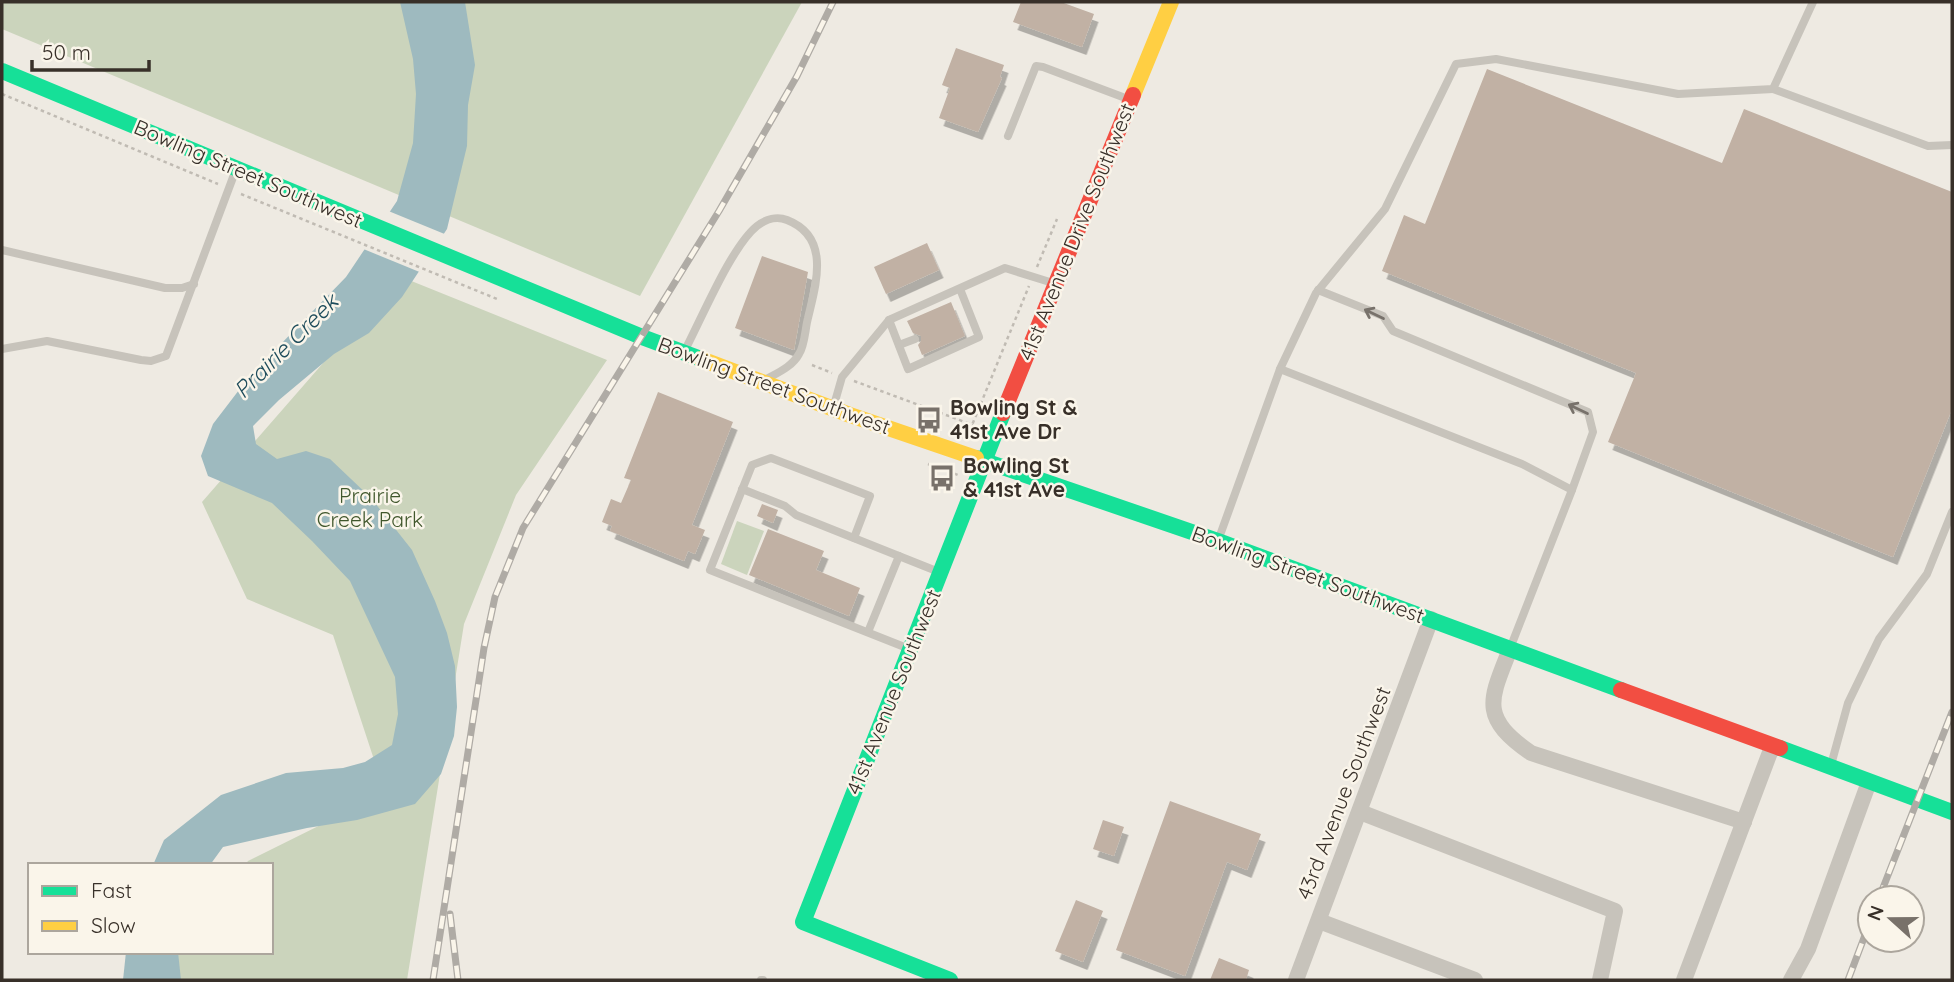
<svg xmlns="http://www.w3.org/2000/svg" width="1954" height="982" viewBox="0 0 1954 982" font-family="Quicksand,sans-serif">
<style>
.green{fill:#cbd4bc}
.water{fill:#9ebabf}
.pier{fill:#eeeae2}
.building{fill:#c1b1a4;filter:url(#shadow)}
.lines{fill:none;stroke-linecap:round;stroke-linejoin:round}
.path{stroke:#c0bbb3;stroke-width:2.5;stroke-dasharray:3.5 3.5;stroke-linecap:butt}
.lane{stroke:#c7c3bb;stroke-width:8}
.street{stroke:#c7c3bb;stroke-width:16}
.fast{stroke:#16e098;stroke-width:16}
.slow{stroke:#ffcf43;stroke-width:16}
.jam{stroke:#f24e42;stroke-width:16}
.rail-casing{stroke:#afaba5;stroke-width:7}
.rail{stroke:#faf5ea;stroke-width:4.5;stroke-dasharray:13;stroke-linecap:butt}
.oneway{stroke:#78726b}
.labels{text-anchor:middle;stroke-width:5;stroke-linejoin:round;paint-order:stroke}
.street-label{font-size:21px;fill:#383029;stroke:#faf5ea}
.poi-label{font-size:21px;font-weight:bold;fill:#383029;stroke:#faf5ea;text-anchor:start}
.park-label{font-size:21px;fill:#40572c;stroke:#faf5ea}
.water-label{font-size:23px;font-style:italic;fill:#1e4c5b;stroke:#faf5ea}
</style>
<defs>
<filter id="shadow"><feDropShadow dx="4.5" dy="8" stdDeviation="0" flood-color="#0004"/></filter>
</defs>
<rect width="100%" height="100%" fill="#eeeae2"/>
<g class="green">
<polygon points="2,2 802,2 640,296 2,29"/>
<polygon points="399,276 607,360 516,495 464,624 407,980 146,980 170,952 271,952 271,865 245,865 248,861 385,793 333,635 247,599 202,502"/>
<polygon points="737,521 764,531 747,575 721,564"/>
</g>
<g class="water">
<polygon points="400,2 465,2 475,65 468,105 467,146 447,229 402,297 369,333 334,354 279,400 253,426 256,444 277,459 306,451 330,459 371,498 412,550 435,601 447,633 455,666 457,707 454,736 441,774 415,804 357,820 307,828 223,847 210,865 153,865 164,840 221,795 286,773 343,768 365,762 392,745 398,714 395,677 350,581 312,541 272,503 208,476 201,456 213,424 239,390 277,348 346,277 397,201 413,143 416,94 413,59"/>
<polygon points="126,952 178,952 181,980 123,980"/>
</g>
<polygon class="pier" points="386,210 447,235 422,273 361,248"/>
<g class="building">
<polygon points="1021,2 1061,2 1094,14 1082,47 1013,22"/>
<polygon points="956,48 1004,65 1000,77 1002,78 978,132 939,118 950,88 942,85"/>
<polygon points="1487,69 1722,163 1744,109 1952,192 1952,409 1893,557 1608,442 1636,373 1382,271 1404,215 1425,224"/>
<polygon points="927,243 939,270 886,294 874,267"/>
<polygon points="762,256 808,272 794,350 735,328"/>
<polygon points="951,302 965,336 922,355 918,345 921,341 921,336 913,333 907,321"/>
<polygon points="658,392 733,422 692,525 705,530 695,554 688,551 684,561 610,531 612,526 602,522 611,499 621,503 631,480 624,478"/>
<polygon points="762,504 778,510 773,523 757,516"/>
<polygon points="768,529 824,551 816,570 860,588 849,616 749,575"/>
<polygon points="1170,801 1261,834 1247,870 1227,862 1185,976 1116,950"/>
<polygon points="1103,820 1124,827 1114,856 1093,849"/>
<polygon points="1076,900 1103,911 1083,962 1055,951"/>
<polygon points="1219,958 1249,970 1246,980 1210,980"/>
</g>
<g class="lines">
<g class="path">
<polyline points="2,94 218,184"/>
<polyline points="241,194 497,299"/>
<polyline points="1037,267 1057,219"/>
<polyline points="812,365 832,373"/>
<polyline points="854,381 973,425"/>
<polyline points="970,430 1029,286"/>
<polyline points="928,464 958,475"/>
</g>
<g class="lane">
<polyline points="1773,89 1928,146 1952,145"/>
<polyline points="1008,136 1036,66 1043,67 1128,99"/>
<polyline points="2,250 165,288 182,288 194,284"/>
<polyline points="1318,290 1383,316 1393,331 1588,412 1593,432 1572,490"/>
<polyline points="889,320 908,369 979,337 960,289"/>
<polyline points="899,345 915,339"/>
<polyline points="2,349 47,341 141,360 151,361 166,356 235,172"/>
<path d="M685,350C702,318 731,247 757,226C766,219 777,216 787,220C831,237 816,284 808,318C805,329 805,345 799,354C792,367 777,373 765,380"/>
<polyline points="1280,369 1316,293 1385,209 1456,64 1496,59 1678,94 1773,89 1813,2"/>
<polyline points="834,405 842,377 889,320 1005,268 1053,283"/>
<polyline points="742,489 785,506 796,515 939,572"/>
<polyline points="854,538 870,496 771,458 752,465 710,570 907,648"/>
<polyline points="1219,538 1280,369 1522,464 1572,490 1511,646"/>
<polyline points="868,632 899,556"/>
<polyline points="1831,765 1848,703 1879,639 1927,574 1952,512"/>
<polyline points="761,980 763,980"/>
</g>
<g class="street">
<path d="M1510,649C1490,700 1479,717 1531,753L1744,822"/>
<polyline points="1360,812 1615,911 1600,980"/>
<polyline points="1319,921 1475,980"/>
<polyline points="1296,980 1431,619"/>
<polyline points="1684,980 1772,747"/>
<polyline points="1791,980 1808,949 1869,782"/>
</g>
<g class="fast">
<polyline points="2,71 642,337 701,359"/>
<polyline points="976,458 1218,541 1621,690"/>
<polyline points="1780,748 1952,812"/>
<polyline points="950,980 803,922 1003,413"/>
</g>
<g class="slow">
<polyline points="1133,95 1171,2"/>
<polyline points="701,359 850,415 976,458"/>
</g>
<g class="jam">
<polyline points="1003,413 1133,95"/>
<polyline points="1621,690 1780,748"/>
</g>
<g class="rail-casing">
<g id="rail">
<polyline points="1879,898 1952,712"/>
<polyline points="450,914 458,980"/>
<polyline points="433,980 484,648 495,597 523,528 719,211 797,76 833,2"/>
<polyline points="1848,980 1870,922"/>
</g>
</g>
<use href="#rail" class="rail"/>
</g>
<defs><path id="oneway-shaft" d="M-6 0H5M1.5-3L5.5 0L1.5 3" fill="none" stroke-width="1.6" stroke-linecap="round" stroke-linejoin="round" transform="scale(1.75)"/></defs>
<g class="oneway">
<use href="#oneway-shaft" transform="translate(1374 314) rotate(-154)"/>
<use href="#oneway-shaft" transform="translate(1578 409) rotate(-154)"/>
</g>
<defs>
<g id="bus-bare" transform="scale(2.1)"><path d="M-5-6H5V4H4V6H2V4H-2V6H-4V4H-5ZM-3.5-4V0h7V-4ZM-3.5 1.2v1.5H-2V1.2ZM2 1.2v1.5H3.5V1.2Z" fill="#78716a" stroke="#faf5ea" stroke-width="2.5" paint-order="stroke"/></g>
</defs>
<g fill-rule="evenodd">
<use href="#bus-bare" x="929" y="420"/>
<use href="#bus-bare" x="942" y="478"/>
</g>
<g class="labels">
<g class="street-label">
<text transform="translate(248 174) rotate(23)" y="7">Bowling Street Southwest</text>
<text transform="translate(1077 232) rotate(-68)" y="7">41st Avenue Drive Southwest</text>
<text transform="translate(774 386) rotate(20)" y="7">Bowling Street Southwest</text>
<text transform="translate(1308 575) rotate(20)" y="7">Bowling Street Southwest</text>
<text transform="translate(894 692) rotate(-68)" y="7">41st Avenue Southwest</text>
<text transform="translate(1344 793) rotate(-69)" y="7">43rd Avenue Southwest</text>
</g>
<g class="poi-label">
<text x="950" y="415">Bowling St &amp;<tspan x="950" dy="24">41st Ave Dr</tspan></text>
<text x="963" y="473">Bowling St<tspan x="963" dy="24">&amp; 41st Ave</tspan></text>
</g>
<g class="park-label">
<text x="370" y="503">Prairie<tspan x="370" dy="24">Creek Park</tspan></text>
</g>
<g class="water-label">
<text transform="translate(286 346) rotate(-45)" y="8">Prairie Creek</text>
</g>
</g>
<rect width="1954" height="982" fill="none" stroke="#383029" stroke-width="7"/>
<rect x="28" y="863" width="245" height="91" fill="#faf5ea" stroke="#aca69d" stroke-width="2"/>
<rect x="42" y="886" width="35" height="10" fill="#16e098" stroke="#aca69d" stroke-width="2"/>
<text x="91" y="898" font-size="21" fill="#383029">Fast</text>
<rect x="42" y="921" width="35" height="10" fill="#ffcf43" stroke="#aca69d" stroke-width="2"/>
<text x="91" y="933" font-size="21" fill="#383029">Slow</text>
<g transform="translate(1891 919) rotate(291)"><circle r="33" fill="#faf5ea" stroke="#aca69d" stroke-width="2"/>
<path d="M0-5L12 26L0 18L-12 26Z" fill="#78716a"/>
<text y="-10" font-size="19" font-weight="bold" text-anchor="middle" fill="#383029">N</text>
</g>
<path d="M32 60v10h117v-10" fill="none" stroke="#383029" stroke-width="3.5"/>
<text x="42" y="60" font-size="21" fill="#383029" stroke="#faf5ea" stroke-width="5" paint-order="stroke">50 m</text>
</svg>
